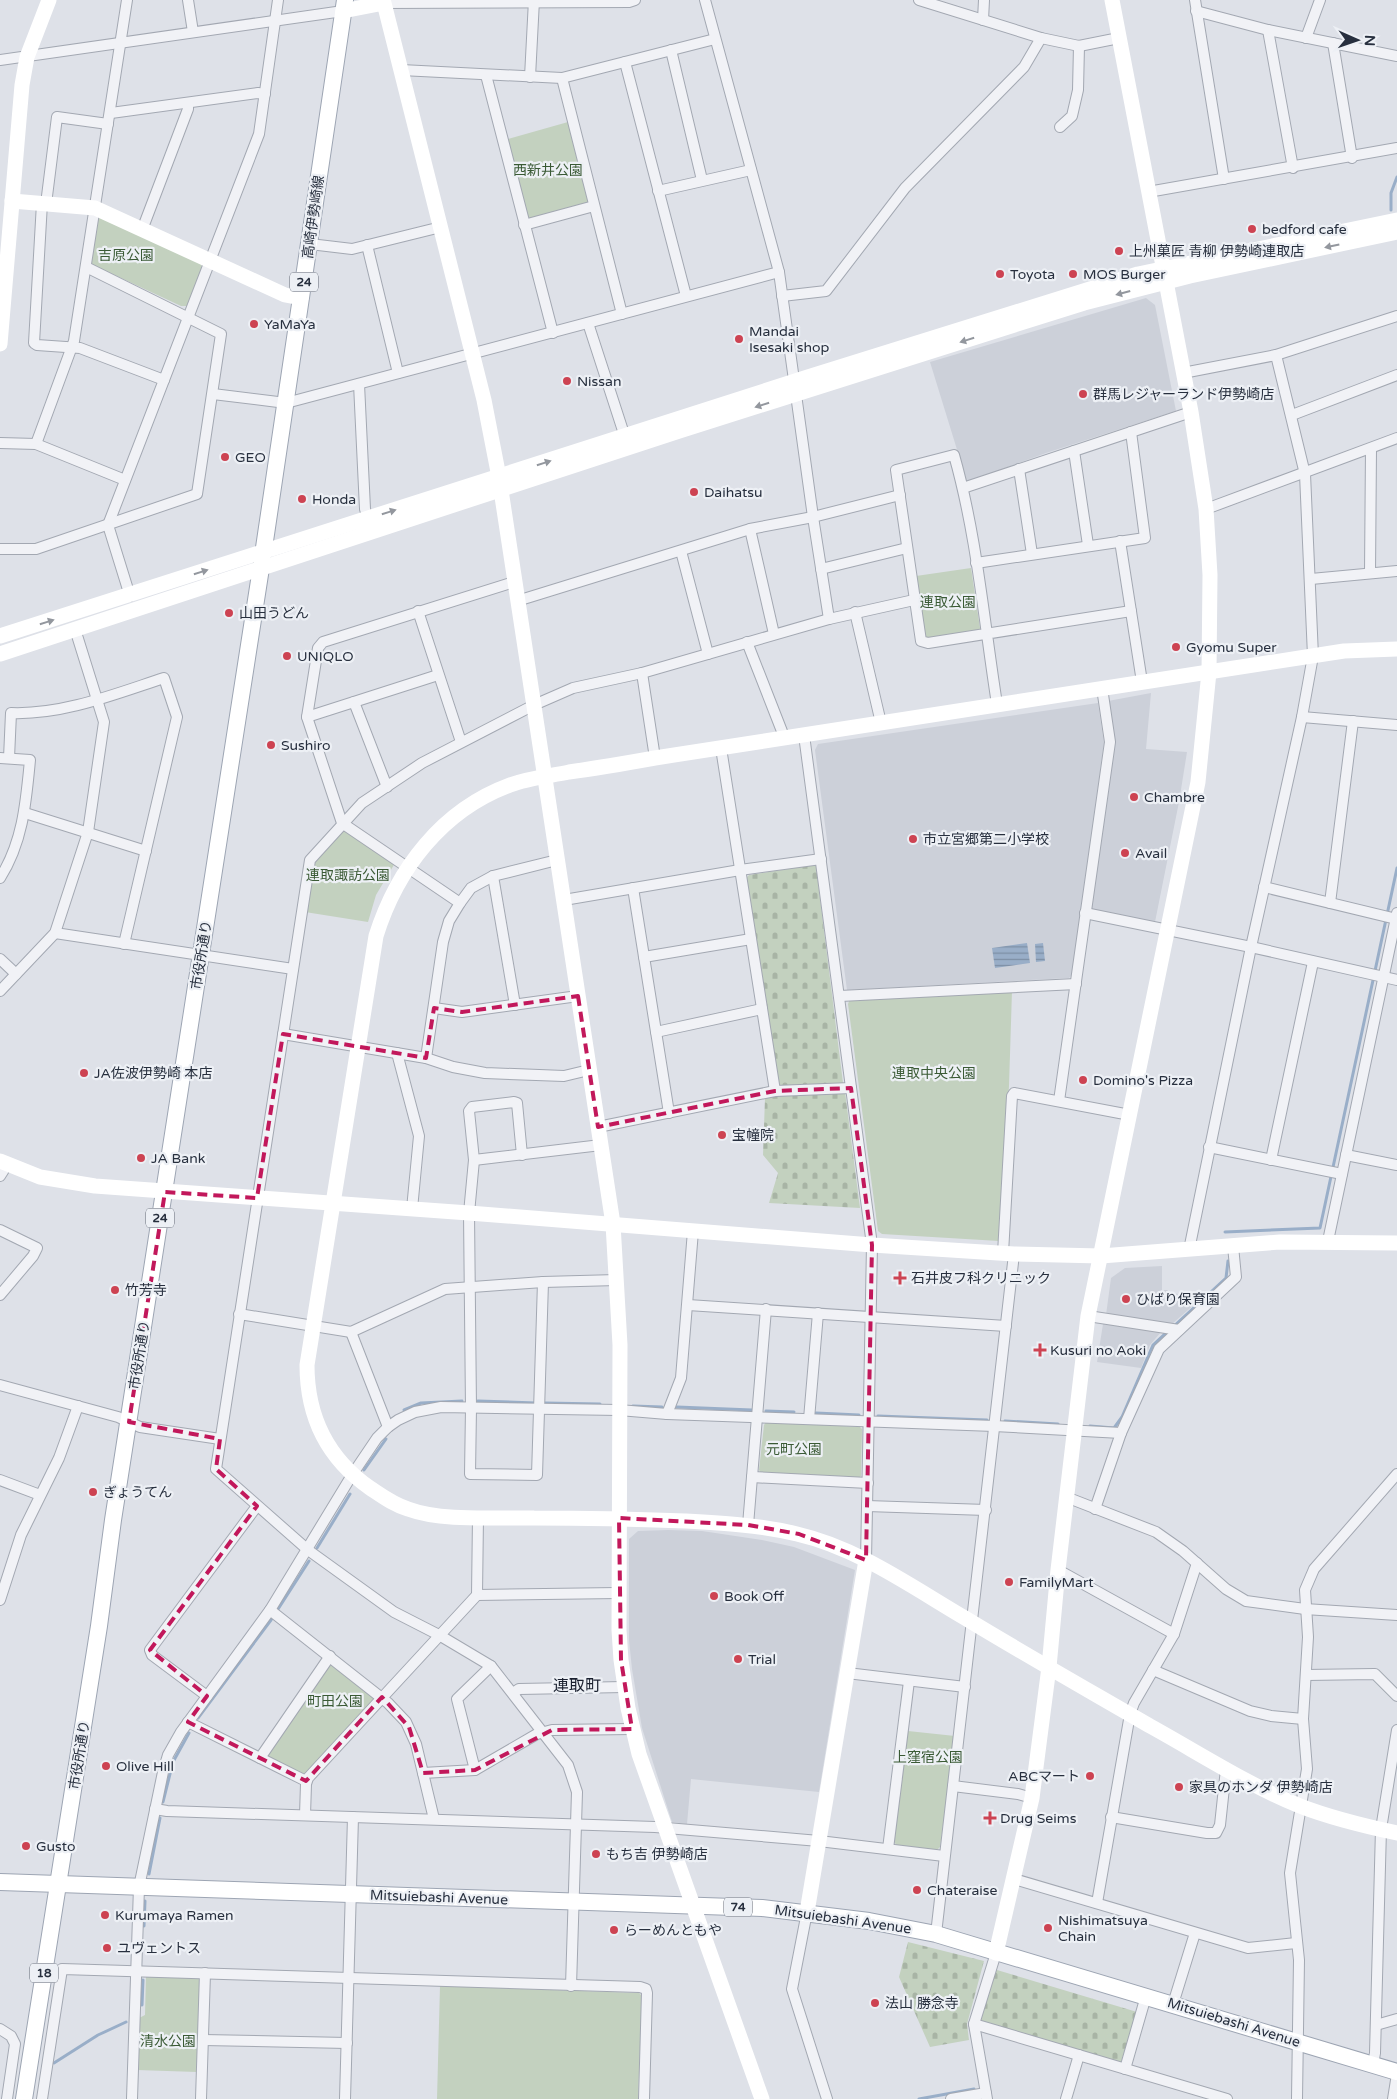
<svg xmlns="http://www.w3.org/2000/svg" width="1397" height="2099" viewBox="0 0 1397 2099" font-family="'Varela Round','Noto Sans JP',sans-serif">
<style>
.built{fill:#ccd0d9}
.cemetery{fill:url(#cemetery-stones)}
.park{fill:#c3d1bf}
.water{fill:url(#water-rules)}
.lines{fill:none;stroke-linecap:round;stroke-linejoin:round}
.stream{stroke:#99aec8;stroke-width:3}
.street-casing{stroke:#a3a8b2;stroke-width:12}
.primary-casing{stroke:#9da5b3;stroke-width:18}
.street{stroke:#f1f2f6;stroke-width:10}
.secondary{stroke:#fff;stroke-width:15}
.primary{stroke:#fff;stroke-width:16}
.oneway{fill:#93979e}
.marked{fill:none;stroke:#c2185b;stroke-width:4;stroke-dasharray:10 6;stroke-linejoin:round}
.poi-dot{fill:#cd4352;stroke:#edf0f5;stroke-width:2}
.labels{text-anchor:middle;stroke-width:4.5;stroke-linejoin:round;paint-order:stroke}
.shield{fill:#edf0f5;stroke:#626975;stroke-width:1}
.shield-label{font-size:12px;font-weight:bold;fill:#272f3e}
.park-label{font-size:14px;fill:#3a5a35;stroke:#edf0f5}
.street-label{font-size:14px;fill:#272f3e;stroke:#edf0f5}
.poi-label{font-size:14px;fill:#272f3e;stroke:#edf0f5;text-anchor:start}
.quarter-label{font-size:16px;fill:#1a202f;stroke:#edf0f5}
</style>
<defs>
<pattern id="cemetery-stones" width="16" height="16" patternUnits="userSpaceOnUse" patternTransform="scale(1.25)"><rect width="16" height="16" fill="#c3d1bf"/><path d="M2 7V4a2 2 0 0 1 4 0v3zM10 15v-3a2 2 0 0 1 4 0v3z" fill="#a8b4a5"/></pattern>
<pattern id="water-rules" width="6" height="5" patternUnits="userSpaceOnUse" patternTransform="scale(1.25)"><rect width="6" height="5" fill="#99aec8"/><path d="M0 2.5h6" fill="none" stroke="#7d8ea4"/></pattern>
</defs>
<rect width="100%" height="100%" fill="#dee1e8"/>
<g class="built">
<polygon points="1146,298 1155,305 1176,411 1046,453 967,482 930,362"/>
<polygon points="1151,693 1146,749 1187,752 1179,802 1155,922 1091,910 1114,749 1108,701"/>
<polygon points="1098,703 1104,743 1072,975 1069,978 847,990 815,750 818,744"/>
<polygon points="1162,1266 1162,1290 1168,1290 1168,1293 1204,1296 1172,1324 1106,1315 1111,1278 1125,1268"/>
<polygon points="1103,1324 1161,1332 1150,1345 1141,1368 1097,1362"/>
<polygon points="668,1530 702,1531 762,1540 794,1547 855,1570 819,1792 691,1779 687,1824 672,1822 642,1728 632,1669 629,1640 629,1539 638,1531"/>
</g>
<g class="cemetery">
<polygon points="813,865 816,866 843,1083 841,1085 782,1087 777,1084 746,878 749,875"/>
<polygon points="845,1092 860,1208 769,1203 778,1173 763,1155 765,1098 778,1095"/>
<polygon points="908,1942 984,1961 967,2024 969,2040 930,2047 899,1977"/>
<polygon points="997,1970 1137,2012 1121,2062 981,2023 979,2020 995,1971"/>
</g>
<g class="park">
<polygon points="568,122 588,202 585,205 530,220 528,219 508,139"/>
<polygon points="101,217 201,263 202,267 187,306 181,306 91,264 98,219"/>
<polygon points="971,568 980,628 979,632 929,639 925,636 916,576"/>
<polygon points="343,829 395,863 376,895 368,922 305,912 314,860"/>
<polygon points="1012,991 1009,1086 999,1241 882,1234 878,1231 848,1004 850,999"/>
<polygon points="766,1422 860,1427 862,1429 861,1476 859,1478 761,1473 759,1470 764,1425"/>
<polygon points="328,1665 332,1666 373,1695 373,1701 306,1773 301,1773 269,1757 269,1753"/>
<polygon points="908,1731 955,1736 940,1847 937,1850 898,1847 894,1842"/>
<polygon points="146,1976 197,1978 200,1980 197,2072 137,2070 139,2018 145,2015"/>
<polygon points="440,1986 639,1993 642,1996 638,2099 437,2099"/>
</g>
<g class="water">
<polygon points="1027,943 1030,963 995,968 992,948"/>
<polygon points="1043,943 1045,961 1036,962 1035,944"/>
</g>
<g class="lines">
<g class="stream">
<polyline points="1391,210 1391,193 1397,177"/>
<polyline points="1225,1232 1320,1228 1397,868"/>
<polyline points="1173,1327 1226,1278 1228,1261"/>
<polyline points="478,1401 536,1403"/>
<polyline points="545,1403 600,1404"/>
<polyline points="633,1406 662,1407"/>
<polyline points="677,1407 752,1410"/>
<polyline points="404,1410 421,1403 462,1401"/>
<polyline points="766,1411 794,1412"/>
<polyline points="816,1413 859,1415"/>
<polyline points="878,1416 987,1420"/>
<polyline points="1005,1421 1058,1424"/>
<polyline points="1090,1426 1114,1428 1122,1417 1153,1345 1168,1331"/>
<polyline points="364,1470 386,1439"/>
<polyline points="317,1548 350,1494"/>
<polyline points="198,1718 271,1620 309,1561"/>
<polyline points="163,1802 173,1762 189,1733"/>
<polyline points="149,1874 160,1818"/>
<polyline points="144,1926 145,1901"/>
<polyline points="142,2005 143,1980"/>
<polyline points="54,2063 98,2035 126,2022"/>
<polyline points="919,2099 974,2089"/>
</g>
<g class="street-casing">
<g id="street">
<polyline points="188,0 193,32"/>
<polyline points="705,0 779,272 813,517 829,619"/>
<polyline points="919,0 1041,38 1079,46 1119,38"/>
<polyline points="1195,0 1224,179"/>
<polyline points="384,3 629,2 635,0"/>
<polyline points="1196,11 1268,30 1397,56"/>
<polyline points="983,20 984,0"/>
<polyline points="1268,30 1293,168"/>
<polyline points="1306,38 1320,0"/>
<polyline points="1333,43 1352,158"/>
<polyline points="671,50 702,180"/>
<polyline points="0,60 343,11"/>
<polyline points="625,62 686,296"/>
<polyline points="401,70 562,78 715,39"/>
<polyline points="486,75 553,333"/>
<polyline points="530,77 534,0"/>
<polyline points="562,78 622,314"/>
<polyline points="111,113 258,93 265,94"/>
<polyline points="1060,127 1072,116 1078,90 1079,46"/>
<polyline points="658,191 751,170"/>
<polyline points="1148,192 1397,148"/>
<polyline points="42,203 34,343 37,345 80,348 164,380"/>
<polyline points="46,204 57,117 108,124"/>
<polyline points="524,225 594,206"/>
<polyline points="142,230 188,109 188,104"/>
<polyline points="310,244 352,249 441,227"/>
<polyline points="367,245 398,373"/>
<polyline points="782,296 826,291 905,188 1024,67 1041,38"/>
<polyline points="588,323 625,437"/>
<polyline points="1183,373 1276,355 1397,316"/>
<polyline points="359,384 365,509 368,519"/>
<polyline points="213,394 286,403 779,272"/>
<polyline points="1292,415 1397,375"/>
<polyline points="0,443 36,444 125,480"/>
<polyline points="36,444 74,341 127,0"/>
<polyline points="1074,451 1088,545"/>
<polyline points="1019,469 1032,554"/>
<polyline points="963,488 1191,412"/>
<polyline points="1206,509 1397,438"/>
<polyline points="750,529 774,634"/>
<polyline points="1120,541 1142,682"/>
<polyline points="0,549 36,549 197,494 221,334 86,267"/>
<polyline points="681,551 708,654"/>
<polyline points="976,563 1145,538 1131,432"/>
<polyline points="821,569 907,548"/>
<polyline points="1370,573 1371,449"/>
<polyline points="1311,579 1397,571"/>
<polyline points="130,596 108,525 259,134 278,0"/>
<polyline points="517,601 750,529 813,517 900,495"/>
<polyline points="418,611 461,742"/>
<polyline points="855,612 881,723"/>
<polyline points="747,642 785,739"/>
<polyline points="642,673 655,758"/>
<polyline points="354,702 387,787"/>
<path d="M997,704C984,622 977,536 954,455L896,470L921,641L928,643L1131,611"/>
<polyline points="307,717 438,675"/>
<polyline points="1302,717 1397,725"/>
<polyline points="804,735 872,1245 866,1560"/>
<polyline points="721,748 775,1091"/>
<path d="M0,758L30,760C26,802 23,842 0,878"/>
<path d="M9,758L11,713C63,715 115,694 164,678L177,717L124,944"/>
<polyline points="25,813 146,851"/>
<polyline points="493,876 515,1005"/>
<polyline points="1264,887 1396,919"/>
<polyline points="633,888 669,1113"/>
<polyline points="564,900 740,870 821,859"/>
<polyline points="460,903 342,823 307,717 318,648 323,642 514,582"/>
<polyline points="1330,903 1353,721"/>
<polyline points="1085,913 1251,947 1397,980"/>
<polyline points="55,933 293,969"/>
<polyline points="644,957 751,939"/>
<polyline points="0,959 16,974"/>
<polyline points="0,991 55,933 88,832 104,722 75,629"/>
<polyline points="840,996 1076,984"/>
<polyline points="434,1008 462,1012 578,996"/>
<polyline points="656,1032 762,1009"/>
<polyline points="283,1034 426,1058 453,1067 485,1073 564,1076 589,1070"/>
<polyline points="397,1053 419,1136 412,1209"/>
<polyline points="426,1058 443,942 449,921 460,903 471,888 493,876 557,860"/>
<polyline points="1059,1101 1110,742 1102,688"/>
<polyline points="598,1127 775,1091 851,1088"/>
<polyline points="1209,1147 1342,1174"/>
<polyline points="522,1155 517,1103 514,1102 472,1107 469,1111 474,1160 469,1213 471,1408 470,1474 537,1475 543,1282"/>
<polyline points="1346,1155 1397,1165"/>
<polyline points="474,1160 601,1145"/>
<polyline points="1271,1160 1313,962"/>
<polyline points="0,1176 7,1165"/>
<polyline points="0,1230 37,1248 33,1256 0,1295"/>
<polyline points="1328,1241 1397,913"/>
<polyline points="1189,1250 1251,947 1302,717 1313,656 1305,474 1276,355"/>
<polyline points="1003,1253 1012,1096 1014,1093 1130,1115"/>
<polyline points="688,1305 1006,1326"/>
<polyline points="239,1314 351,1332 445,1289 543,1282 617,1280"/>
<polyline points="1088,1316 1179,1330"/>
<polyline points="351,1332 388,1427"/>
<polyline points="0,1385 118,1417 140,1427 220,1439"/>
<polyline points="667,1414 681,1378 693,1231"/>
<polyline points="809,1419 818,1313"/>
<polyline points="752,1477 868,1483"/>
<polyline points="0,1480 40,1495"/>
<polyline points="1066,1497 1156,1532 1183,1551 1226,1589 1246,1601 1305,1609 1397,1615"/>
<polyline points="867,1506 986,1510"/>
<polyline points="1095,1509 1121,1433 1159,1349 1236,1277 1233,1246"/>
<polyline points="748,1525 766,1309"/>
<polyline points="1058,1570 1174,1634"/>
<polyline points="477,1595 618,1593"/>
<polyline points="0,1600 21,1535 59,1458 78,1406"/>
<polyline points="270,1610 388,1703 406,1722 416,1744 434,1819"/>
<polyline points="1153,1670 1250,1711 1271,1716 1303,1719"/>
<polyline points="847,1673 965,1687"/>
<polyline points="1306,1675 1375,1674 1397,1696"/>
<polyline points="513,1693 519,1689 624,1687"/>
<polyline points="207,1696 152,1655 150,1650 257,1506"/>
<polyline points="188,1722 306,1781"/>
<polyline points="260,1758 330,1656"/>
<polyline points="475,1770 457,1699 491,1666"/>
<polyline points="423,1773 475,1770 537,1734 552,1730 632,1729"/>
<polyline points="953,1786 1018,1794 1032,1798"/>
<polyline points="155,1809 167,1811 655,1827 819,1841 944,1856"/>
<polyline points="305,1815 306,1784 308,1778 477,1595 478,1517"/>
<polyline points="1111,1817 1207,1833 1216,1833 1220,1825 1226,1769"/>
<polyline points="888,1849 909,1681"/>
<polyline points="1014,1879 1248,1948 1296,1943"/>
<polyline points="1097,1903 1130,1714 1134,1703 1174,1634 1197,1563"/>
<polyline points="807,1912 792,1989 827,2099"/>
<polyline points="936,1934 1014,1254"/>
<polyline points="571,1986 577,1792 568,1765 491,1666 439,1635 394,1612 308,1550 216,1469 310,860 362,803 422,763 534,705 573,688 642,673 829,619 914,600"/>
<polyline points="1173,2004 1195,1933"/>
<polyline points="974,2024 1227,2099"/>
<polyline points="1376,2025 1397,2019"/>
<polyline points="0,2029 11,2036 15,2044 7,2099"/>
<polyline points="203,2040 347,2043"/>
<polyline points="1373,2064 1375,2053 1381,1829 1397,1730"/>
<polyline points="1125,2069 1146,1996"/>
<polyline points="42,2099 62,1969 640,1987 646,1989 647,1993 644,2099"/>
<polyline points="132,2099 139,1887 163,1772 168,1755 181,1732 270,1610 352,1475 377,1438 388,1427 398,1420 415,1412 441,1407 619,1410 667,1414 994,1426 1121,1433"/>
<polyline points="201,2099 205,1973"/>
<polyline points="345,2099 353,1817"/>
<polyline points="951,2099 986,2093"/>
<polyline points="987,2099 974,2024 996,1953"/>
<polyline points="1066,2099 1079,2055"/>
<polyline points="1297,2099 1299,1960 1290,1873 1307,1769 1303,1719 1308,1637 1305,1590 1314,1569 1397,1474"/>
<polyline points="1393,2099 1397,2074"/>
</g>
</g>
<g class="primary-casing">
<g id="primary">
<polyline points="0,1882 762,1908 869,1921 936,1934 1397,2072"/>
<polyline points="24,2099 99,1626 113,1520 261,568 345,0"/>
</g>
</g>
<use href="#street" class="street"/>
<g class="secondary">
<polyline points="343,11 384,3 484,400 499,477 613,1224 620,1345 619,1630 621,1660 628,1708 639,1754 762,2099"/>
<polyline points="12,201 95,208 285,295 301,298"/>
<polyline points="0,344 22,85 27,57 49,0"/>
<polyline points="0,636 808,377 1138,274 1397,220"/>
<path d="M1397,649L1344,651L655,758C627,763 598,768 569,772C550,776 528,778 510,785C442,810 397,869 376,936L307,1365C307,1417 327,1458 370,1488C382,1496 394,1505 408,1509C443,1522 497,1517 534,1518C584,1518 634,1519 685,1521C722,1523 760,1525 797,1534C858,1548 912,1587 965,1618C1026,1655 1088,1690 1150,1726C1199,1753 1248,1785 1300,1806C1331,1818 1364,1826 1397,1833"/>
<polyline points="0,654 679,431 1084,303 1190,276 1397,232"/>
<polyline points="0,1161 40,1177 95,1186 469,1213 872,1245 1014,1254 1101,1256 1280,1242 1397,1243"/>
<polyline points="807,1912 866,1560"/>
<polyline points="996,1953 1032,1798 1049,1667 1058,1570 1088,1316 1198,782 1209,672 1210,575 1206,509 1191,412 1112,0"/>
</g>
<use href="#primary" class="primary"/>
</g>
<defs><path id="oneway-solid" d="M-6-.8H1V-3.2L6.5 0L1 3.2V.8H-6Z" transform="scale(1.25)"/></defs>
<g class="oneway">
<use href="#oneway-solid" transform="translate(1332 246) rotate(168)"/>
<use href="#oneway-solid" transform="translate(1123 293) rotate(165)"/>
<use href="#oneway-solid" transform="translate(967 340) rotate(163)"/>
<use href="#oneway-solid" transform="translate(762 405) rotate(162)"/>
<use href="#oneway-solid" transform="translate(544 463) rotate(-18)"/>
<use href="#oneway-solid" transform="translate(389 512) rotate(-17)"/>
<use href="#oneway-solid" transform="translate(201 572) rotate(-18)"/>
<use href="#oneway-solid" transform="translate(47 622) rotate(-17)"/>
</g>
<path class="marked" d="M578,996L598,1127L775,1091L851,1088L872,1245L866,1560L799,1534L748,1525L619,1518L621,1660L632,1729L552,1730L475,1770L423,1773L409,1727L382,1697L306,1781L188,1722L207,1696L150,1650L257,1506L216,1469L220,1439L129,1422L165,1192L257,1198L283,1034L426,1058L434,1008L462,1012Z"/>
<g class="poi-dot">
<circle cx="1252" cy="229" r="5"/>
<circle cx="1119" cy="251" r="5"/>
<circle cx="1000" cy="274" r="5"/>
<circle cx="1073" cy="274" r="5"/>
<circle cx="254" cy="324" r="5"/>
<circle cx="739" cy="339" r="5"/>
<circle cx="567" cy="381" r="5"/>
<circle cx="1083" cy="394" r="5"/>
<circle cx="225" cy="457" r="5"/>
<circle cx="694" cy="492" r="5"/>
<circle cx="302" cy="499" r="5"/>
<circle cx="229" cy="613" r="5"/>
<circle cx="1176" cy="647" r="5"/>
<circle cx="287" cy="656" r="5"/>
<circle cx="271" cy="745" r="5"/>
<circle cx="1134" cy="797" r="5"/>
<circle cx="913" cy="839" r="5"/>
<circle cx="1125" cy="853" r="5"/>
<circle cx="84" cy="1073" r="5"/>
<circle cx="1083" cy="1080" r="5"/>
<circle cx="722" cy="1135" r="5"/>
<circle cx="141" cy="1158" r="5"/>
<path d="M897.5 1270.5h5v5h5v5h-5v5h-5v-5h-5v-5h5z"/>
<circle cx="115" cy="1290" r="5"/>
<circle cx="1126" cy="1299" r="5"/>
<path d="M1037.5 1342.5h5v5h5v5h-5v5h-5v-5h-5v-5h5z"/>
<circle cx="93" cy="1492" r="5"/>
<circle cx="1009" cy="1582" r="5"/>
<circle cx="714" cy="1596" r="5"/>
<circle cx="738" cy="1659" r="5"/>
<circle cx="106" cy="1766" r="5"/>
<circle cx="1090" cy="1776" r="5"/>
<circle cx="1179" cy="1787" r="5"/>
<path d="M987.5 1810.5h5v5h5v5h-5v5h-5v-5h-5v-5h5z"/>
<circle cx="26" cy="1846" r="5"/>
<circle cx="596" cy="1854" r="5"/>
<circle cx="917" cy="1890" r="5"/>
<circle cx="105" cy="1915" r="5"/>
<circle cx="1048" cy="1928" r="5"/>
<circle cx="614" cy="1930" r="5"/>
<circle cx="107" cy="1948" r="5"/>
<circle cx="875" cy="2003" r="5"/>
</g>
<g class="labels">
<g class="shield">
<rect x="290" y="272.5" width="28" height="19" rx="4"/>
<rect x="146" y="1208.5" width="28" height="19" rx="4"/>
<rect x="724" y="1897.5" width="28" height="19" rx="4"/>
<rect x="30" y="1963.5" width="28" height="19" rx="4"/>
</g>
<g class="shield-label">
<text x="304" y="286">24</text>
<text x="160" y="1222">24</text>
<text x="738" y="1911">74</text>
<text x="44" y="1977">18</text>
</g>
<g class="park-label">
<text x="548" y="175">西新井公園</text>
<text x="126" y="260">吉原公園</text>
<text x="948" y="607">連取公園</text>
<text x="348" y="880">連取諏訪公園</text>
<text x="934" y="1078">連取中央公園</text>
<text x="794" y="1454">元町公園</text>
<text x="335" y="1706">町田公園</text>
<text x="928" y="1762">上窪宿公園</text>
<text x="168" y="2046">清水公園</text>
</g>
<g class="street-label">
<text transform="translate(313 217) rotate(-82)" y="5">高崎伊勢崎線</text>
<text transform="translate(201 955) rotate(-81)" y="5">市役所通り</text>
<text transform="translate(139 1355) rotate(-81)" y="5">市役所通り</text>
<text transform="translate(79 1755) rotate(-81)" y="5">市役所通り</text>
<text transform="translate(439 1897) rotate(2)" y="5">Mitsuiebashi Avenue</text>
<text transform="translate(843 1919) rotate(8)" y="5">Mitsuiebashi Avenue</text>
<text transform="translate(1234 2022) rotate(17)" y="5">Mitsuiebashi Avenue</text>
</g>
<g class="poi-label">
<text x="1262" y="234">bedford cafe</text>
<text x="1129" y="256">上州菓匠 青柳 伊勢崎連取店</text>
<text x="1010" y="279">Toyota</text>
<text x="1083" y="279">MOS Burger</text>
<text x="264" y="329">YaMaYa</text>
<text x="749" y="336">Mandai<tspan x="749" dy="16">Isesaki shop</tspan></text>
<text x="577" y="386">Nissan</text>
<text x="1093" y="399">群馬レジャーランド伊勢崎店</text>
<text x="235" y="462">GEO</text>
<text x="704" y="497">Daihatsu</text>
<text x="312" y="504">Honda</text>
<text x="239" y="618">山田うどん</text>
<text x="1186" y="652">Gyomu Super</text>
<text x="297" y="661">UNIQLO</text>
<text x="281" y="750">Sushiro</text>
<text x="1144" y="802">Chambre</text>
<text x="923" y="844">市立宮郷第二小学校</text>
<text x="1135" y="858">Avail</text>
<text x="94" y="1078">JA佐波伊勢崎 本店</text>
<text x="1093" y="1085">Domino's Pizza</text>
<text x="732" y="1140">宝幢院</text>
<text x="151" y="1163">JA Bank</text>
<text x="911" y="1283">石井皮フ科クリニック</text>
<text x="125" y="1295">竹芳寺</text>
<text x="1136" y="1304">ひばり保育園</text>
<text x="1050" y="1355">Kusuri no Aoki</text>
<text x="103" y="1497">ぎょうてん</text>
<text x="1019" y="1587">FamilyMart</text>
<text x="724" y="1601">Book Off</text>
<text x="748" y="1664">Trial</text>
<text x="116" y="1771">Olive Hill</text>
<text x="1080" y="1781" text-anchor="end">ABCマート</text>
<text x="1189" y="1792">家具のホンダ 伊勢崎店</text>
<text x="1000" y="1823">Drug Seims</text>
<text x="36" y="1851">Gusto</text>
<text x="606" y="1859">もち吉 伊勢崎店</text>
<text x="927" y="1895">Chateraise</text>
<text x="115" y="1920">Kurumaya Ramen</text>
<text x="1058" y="1925">Nishimatsuya<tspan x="1058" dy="16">Chain</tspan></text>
<text x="624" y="1935">らーめんともや</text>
<text x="117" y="1953">ユヴェントス</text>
<text x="885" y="2008">法山 勝念寺</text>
</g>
<g class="quarter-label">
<text x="577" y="1691">連取町</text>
</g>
</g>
<g transform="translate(1357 40) rotate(92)" stroke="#edf0f5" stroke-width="4" paint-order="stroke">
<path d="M0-4L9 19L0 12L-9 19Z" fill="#272f3e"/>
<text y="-8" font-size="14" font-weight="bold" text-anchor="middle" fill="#272f3e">N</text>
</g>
</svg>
